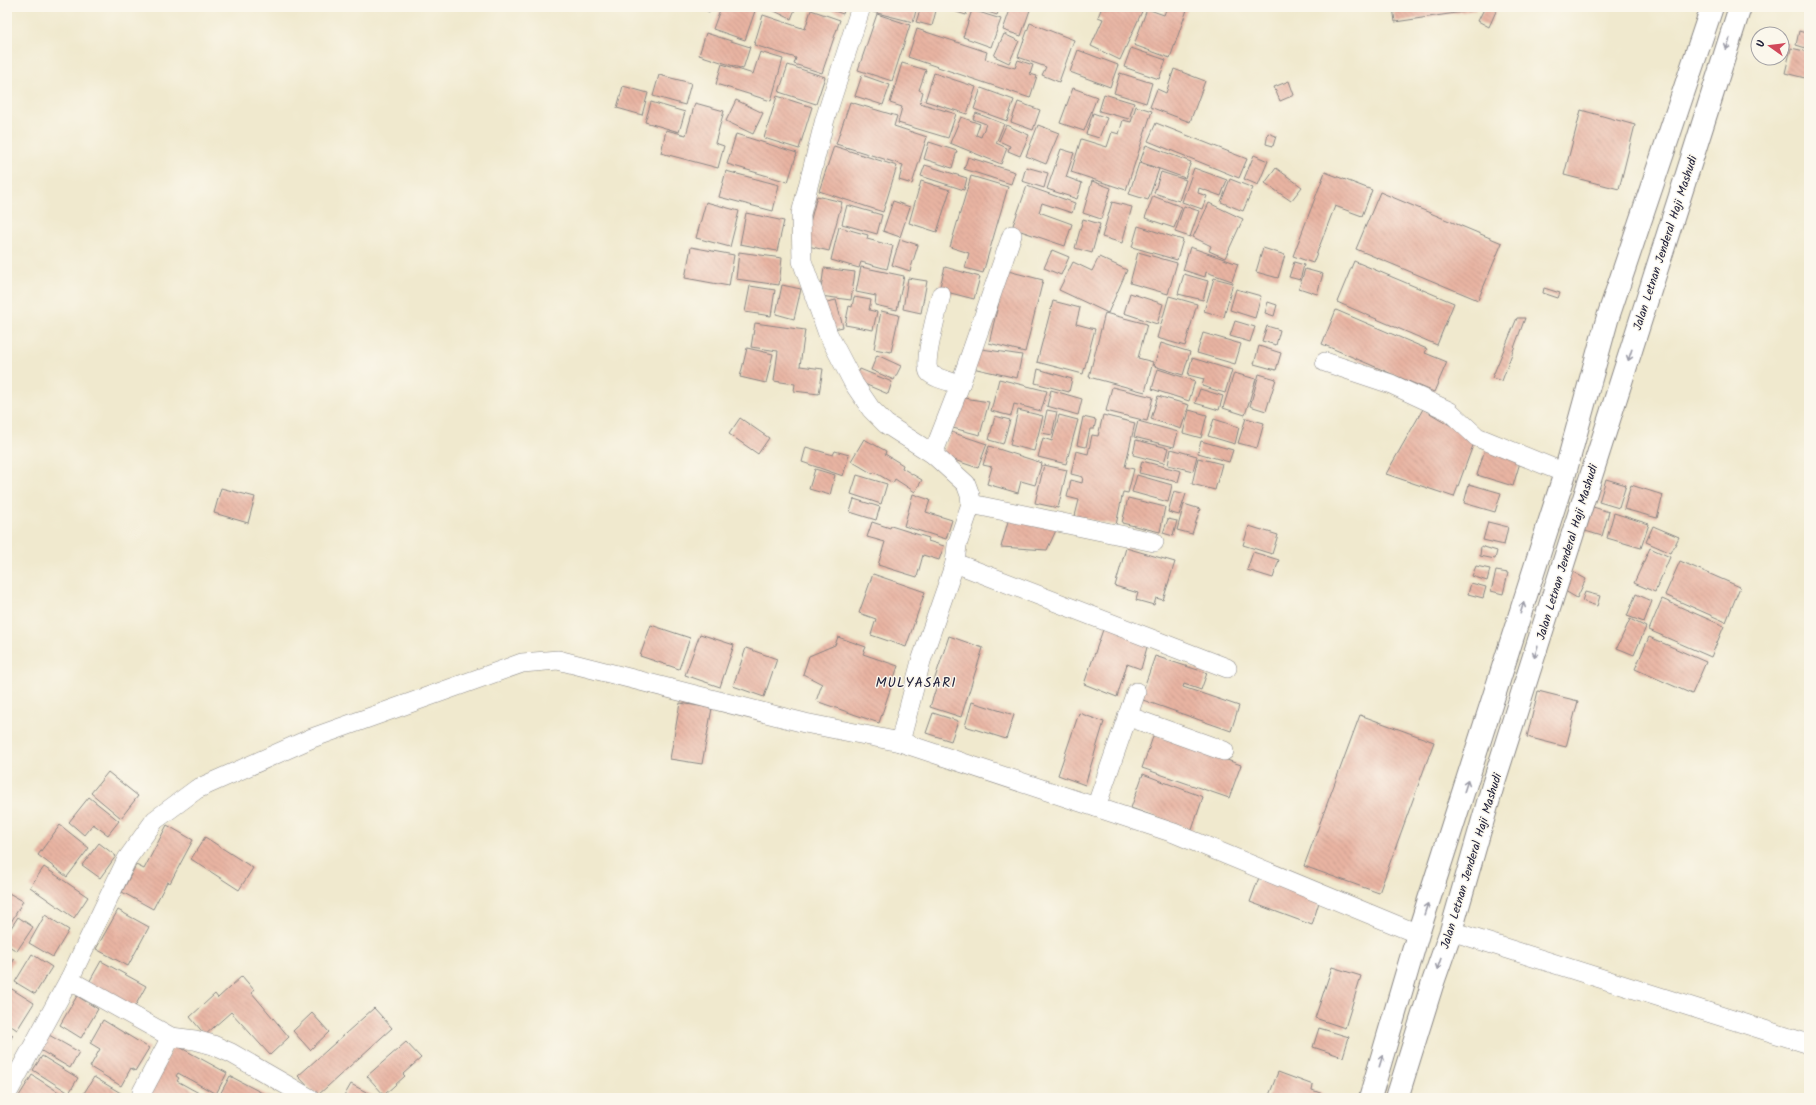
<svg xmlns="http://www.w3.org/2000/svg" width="1816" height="1105" viewBox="0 0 1816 1105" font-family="Kalam,sans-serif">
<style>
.building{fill:url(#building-back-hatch)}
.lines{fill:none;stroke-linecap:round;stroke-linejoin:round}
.minor-casing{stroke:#898684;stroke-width:20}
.primary-casing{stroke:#898684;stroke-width:24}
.minor{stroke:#fff;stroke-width:19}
.primary{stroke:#fff;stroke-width:22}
.oneway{stroke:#9c9ca7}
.labels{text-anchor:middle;stroke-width:3;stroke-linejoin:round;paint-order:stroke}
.street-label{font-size:12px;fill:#22223b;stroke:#fbf7ec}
.quarter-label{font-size:14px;letter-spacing:1px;fill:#22223b;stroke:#fbf7ec}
</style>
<defs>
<pattern id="building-back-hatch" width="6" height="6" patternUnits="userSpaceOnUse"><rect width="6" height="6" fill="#e8b4a2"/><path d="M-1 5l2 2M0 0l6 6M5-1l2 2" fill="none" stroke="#c79a8c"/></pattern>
</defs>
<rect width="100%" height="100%" fill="#fbf7ec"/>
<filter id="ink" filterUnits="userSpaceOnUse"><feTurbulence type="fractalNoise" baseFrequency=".025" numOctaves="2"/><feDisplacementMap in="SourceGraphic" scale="8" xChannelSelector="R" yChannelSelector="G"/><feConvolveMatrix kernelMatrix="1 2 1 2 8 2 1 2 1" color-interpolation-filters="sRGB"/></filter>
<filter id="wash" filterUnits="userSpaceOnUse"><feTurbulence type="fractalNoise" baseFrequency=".012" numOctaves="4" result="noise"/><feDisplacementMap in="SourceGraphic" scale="16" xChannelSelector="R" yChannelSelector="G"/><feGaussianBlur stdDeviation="0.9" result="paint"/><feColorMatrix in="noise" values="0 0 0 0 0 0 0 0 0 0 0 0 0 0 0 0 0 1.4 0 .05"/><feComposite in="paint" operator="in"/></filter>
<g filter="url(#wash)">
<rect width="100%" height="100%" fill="#f0e9ce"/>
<g id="blocks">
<g class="building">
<polygon points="700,7 712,7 709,12"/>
<polygon points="721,7 742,7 755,11 745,40 713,29"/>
<polygon points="766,7 796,7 791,19"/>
<polygon points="823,7 845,7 843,14"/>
<polygon points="874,7 917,7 913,22 873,12"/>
<polygon points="921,7 937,7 932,26 916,22"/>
<polygon points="941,7 968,7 966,15"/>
<polygon points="972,7 1000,7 997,15"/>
<polygon points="1011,7 1031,7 1021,36 1003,30"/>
<polygon points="1102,7 1144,7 1120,60 1091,46 1103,19 1098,17"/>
<polygon points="1167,7 1188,7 1170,58 1134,45 1147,9 1164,15"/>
<polygon points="1393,7 1475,7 1476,10 1395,22"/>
<polygon points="1485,7 1493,7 1497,9 1489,27 1478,21"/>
<polygon points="811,10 840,20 822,73 794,64 796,58 754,45 763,15 805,29"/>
<polygon points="972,10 1001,19 991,47 963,37"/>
<polygon points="877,14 910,25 892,81 858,70"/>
<polygon points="1030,23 1074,40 1059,82 1042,75 1046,67 1018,57"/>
<polygon points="917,29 987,52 985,59 1015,68 1018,60 1033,65 1030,74 1037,76 1030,98 908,57"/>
<polygon points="1799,31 1809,34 1809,49 1796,45"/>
<polygon points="706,33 750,47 743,69 699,55"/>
<polygon points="1004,34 1019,41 1009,63 994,56"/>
<polygon points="1782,42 1790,44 1787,55 1782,54"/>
<polygon points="1131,48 1166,60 1159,79 1124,67"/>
<polygon points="1791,48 1809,52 1809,79 1785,73"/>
<polygon points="1078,50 1118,65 1110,87 1070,72"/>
<polygon points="760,52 783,59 771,101 716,84 722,64 753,74"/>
<polygon points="902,63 926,70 919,90 923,92 920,103 956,114 948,138 898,123 902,107 890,103"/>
<polygon points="788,65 825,77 816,104 779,92"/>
<polygon points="1174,69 1205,81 1190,122 1150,107 1157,89 1166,93"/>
<polygon points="934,73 976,87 967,114 925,101"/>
<polygon points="1120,73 1152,83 1146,103 1114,93"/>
<polygon points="659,75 691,83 685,105 653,96"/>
<polygon points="862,75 890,85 883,105 855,96"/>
<polygon points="1289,81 1294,95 1280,101 1274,87"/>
<polygon points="623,86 648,93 642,115 617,108"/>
<polygon points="981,88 1014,100 1007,121 974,109"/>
<polygon points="1073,88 1097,97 1084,131 1060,123"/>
<polygon points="1104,94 1134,103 1129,119 1099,111"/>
<polygon points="777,96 812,107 799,149 764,138"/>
<polygon points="736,100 763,113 753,134 726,121"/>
<polygon points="651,102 685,112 679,132 645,122"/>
<polygon points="850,102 897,116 894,126 927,137 912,184 899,180 903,165 836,144"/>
<polygon points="1018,102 1040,110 1033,130 1011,122"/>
<polygon points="695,103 724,111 715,143 724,146 718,168 661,153 666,130 686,135"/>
<polygon points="1136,106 1152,111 1126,190 1071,172 1081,139 1107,147 1112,132 1119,134 1123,120 1131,122"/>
<polygon points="1581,110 1635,125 1619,189 1564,175"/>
<polygon points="976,113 1004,124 996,143 1007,148 1001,164 950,143 961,117 980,124 976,135 981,137 986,124 973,119"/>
<polygon points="1093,113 1107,118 1099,138 1086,134"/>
<polygon points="1156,123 1247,159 1239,178 1148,141"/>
<polygon points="1006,125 1029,135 1020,156 1008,151 1010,146 999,141"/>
<polygon points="1038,125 1059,133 1046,164 1026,156"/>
<polygon points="1268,133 1276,136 1273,146 1266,144"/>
<polygon points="736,134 797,153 788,182 727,164"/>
<polygon points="929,142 957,151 952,168 924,159"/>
<polygon points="1146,145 1191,162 1185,178 1140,162"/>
<polygon points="834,146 897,166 883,212 819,191"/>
<polygon points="1061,149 1074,153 1066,177 1082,183 1077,199 1047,189"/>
<polygon points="1254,155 1268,161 1258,185 1244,179"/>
<polygon points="968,157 1015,172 1011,184 964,169"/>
<polygon points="1139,163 1159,169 1148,200 1129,194"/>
<polygon points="925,165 967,178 964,190 921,176"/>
<polygon points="1026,167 1048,173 1044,188 1022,181"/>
<polygon points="1194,168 1227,180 1221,196 1199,188 1198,193 1207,196 1202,209 1182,202"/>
<polygon points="1276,168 1302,187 1291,201 1265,183"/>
<polygon points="726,171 779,185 773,211 719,197"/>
<polygon points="1161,172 1186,180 1179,201 1154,193"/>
<polygon points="1325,172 1372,190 1362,216 1335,206 1313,263 1293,256"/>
<polygon points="971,176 1008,187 983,273 965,268 969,253 950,247"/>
<polygon points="1230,179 1253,188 1243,211 1221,202"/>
<polygon points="921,181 950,190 937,232 909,223"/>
<polygon points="1092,181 1111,188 1101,219 1083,213"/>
<polygon points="1027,186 1075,203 1072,213 1042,203 1039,212 1072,224 1065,246 1012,228"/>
<polygon points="1380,192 1502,243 1478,300 1356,249"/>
<polygon points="817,196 842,202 829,251 804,245"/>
<polygon points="1153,196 1182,207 1174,228 1145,218"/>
<polygon points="893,201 910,207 900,237 883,231"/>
<polygon points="706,202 739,211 730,247 696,238"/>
<polygon points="1112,202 1132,207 1122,243 1102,237"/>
<polygon points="1209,203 1243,219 1225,258 1209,251 1211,246 1193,237"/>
<polygon points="847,205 882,215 877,234 842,224"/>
<polygon points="1184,206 1199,211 1190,237 1175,232"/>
<polygon points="746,213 784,221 777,251 740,244"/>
<polygon points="1083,219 1100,224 1092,253 1075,248"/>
<polygon points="1138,226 1183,240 1177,260 1132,247"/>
<polygon points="839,227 868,235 867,239 893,246 887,269 861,262 859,268 831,260"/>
<polygon points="900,239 918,245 910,271 892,265"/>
<polygon points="691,247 734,255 729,286 685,278"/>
<polygon points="1190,247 1238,264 1232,281 1206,272 1205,277 1183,270"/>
<polygon points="1263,248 1285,255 1278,278 1256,272"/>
<polygon points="1052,250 1069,257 1061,275 1044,268"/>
<polygon points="739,252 782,258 779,285 736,279"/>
<polygon points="1138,252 1177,263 1168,294 1130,283"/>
<polygon points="1099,257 1127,270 1108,313 1059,290 1073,262 1092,271"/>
<polygon points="1354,261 1454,303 1437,345 1337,302"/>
<polygon points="1294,262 1304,265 1300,280 1289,277"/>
<polygon points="861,267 904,276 897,310 875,305 876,296 856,292"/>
<polygon points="945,267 980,277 974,299 939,290"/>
<polygon points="824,268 855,272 851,300 820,296"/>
<polygon points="1305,269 1323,274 1317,294 1299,288"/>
<polygon points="1004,270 1043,280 1025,352 989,343 1002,289"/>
<polygon points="1184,274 1208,281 1203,300 1178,294"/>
<polygon points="908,278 927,281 921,313 903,309"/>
<polygon points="1214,278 1233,283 1224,317 1204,311"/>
<polygon points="782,285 801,289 794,319 776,314"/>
<polygon points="750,286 775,290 771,316 745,312"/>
<polygon points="1544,288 1560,293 1558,298 1543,293"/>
<polygon points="1236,289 1261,296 1255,318 1230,310"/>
<polygon points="1130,293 1163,304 1157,324 1124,313"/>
<polygon points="1169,296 1197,304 1185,346 1157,338"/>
<polygon points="854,297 871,300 869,310 877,312 873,330 845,325 849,306 852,307"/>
<polygon points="836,300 843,327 829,330 823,303"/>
<polygon points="1053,301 1080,308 1076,324 1095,329 1083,374 1037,362"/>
<polygon points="1268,302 1277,305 1274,316 1265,313"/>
<polygon points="1336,310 1427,349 1425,353 1447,362 1434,392 1322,344"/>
<polygon points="881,311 899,315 891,352 874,349"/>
<polygon points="1105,313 1147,324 1138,358 1153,362 1145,392 1089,377"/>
<polygon points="1517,318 1525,318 1502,381 1492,378"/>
<polygon points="1235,321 1255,327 1250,342 1230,336"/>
<polygon points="755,323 805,330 800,366 823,369 819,394 794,391 795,384 774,381 778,351 751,347"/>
<polygon points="1267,326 1280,330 1276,345 1262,341"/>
<polygon points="1203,333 1241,344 1235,364 1197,353"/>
<polygon points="1161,343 1190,352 1183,375 1154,366"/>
<polygon points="1259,346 1281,353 1276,370 1254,364"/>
<polygon points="747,348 773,354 766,383 740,377"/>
<polygon points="975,348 1022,355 1017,378 968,367"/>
<polygon points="877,355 901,366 894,380 871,370"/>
<polygon points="1192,358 1232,370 1225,393 1202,386 1204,379 1188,375"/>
<polygon points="860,369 892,382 888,394 855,380"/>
<polygon points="1038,369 1072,379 1069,392 1035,383"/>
<polygon points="1158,369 1195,381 1189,401 1152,389"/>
<polygon points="1234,373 1256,379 1245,415 1223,408"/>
<polygon points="1259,374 1276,379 1266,411 1250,406"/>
<polygon points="999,379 1047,391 1041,411 1014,404 1011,416 991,411"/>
<polygon points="1112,387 1153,397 1147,421 1106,411"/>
<polygon points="1200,389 1223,396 1219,410 1195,403"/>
<polygon points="1051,390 1082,399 1078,415 1047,406"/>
<polygon points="1158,396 1189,405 1181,429 1151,419"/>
<polygon points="958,397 989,402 980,435 945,426"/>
<polygon points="1423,409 1475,440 1454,497 1386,474"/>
<polygon points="1018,410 1043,416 1034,451 1010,445"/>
<polygon points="1047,410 1057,412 1052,435 1042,433"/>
<polygon points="1189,410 1207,415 1201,438 1183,433"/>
<polygon points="1059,415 1078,420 1066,464 1038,457 1043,438 1052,441"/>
<polygon points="1103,415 1135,423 1125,467 1134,469 1128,493 1123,492 1116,525 1075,516 1079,500 1067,497 1071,480 1082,483 1083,477 1071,474 1076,451 1088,454 1092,435 1098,436"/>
<polygon points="995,416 1010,420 1003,444 989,440"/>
<polygon points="1083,417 1096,420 1094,429 1090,429 1086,447 1077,445"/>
<polygon points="740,418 769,438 758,454 729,434"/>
<polygon points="1246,418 1264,423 1257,448 1238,443"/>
<polygon points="1214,419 1239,427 1235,444 1208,436"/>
<polygon points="1138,421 1178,432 1174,447 1134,437"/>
<polygon points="951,432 987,444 978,468 942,456"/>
<polygon points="864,439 886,451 885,454 903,465 902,468 922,480 915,492 895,479 893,483 874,472 873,474 851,461"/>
<polygon points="1136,440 1168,448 1164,463 1133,455"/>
<polygon points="1201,441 1233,450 1229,462 1198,453"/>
<polygon points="989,446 1042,463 1035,485 1021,481 1018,493 987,484 992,467 983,465"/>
<polygon points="806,447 833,455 835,451 849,455 843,476 802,462"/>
<polygon points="1171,449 1197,456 1193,471 1168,465"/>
<polygon points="1485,449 1521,459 1513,486 1477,475"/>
<polygon points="1198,458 1222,464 1215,490 1192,484"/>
<polygon points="1142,461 1181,471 1178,482 1139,473"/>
<polygon points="1044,465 1067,470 1058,508 1035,503"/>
<polygon points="815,469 835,475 830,495 809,489"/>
<polygon points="857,475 887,484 881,504 851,494"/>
<polygon points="1137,475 1172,485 1168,502 1132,492"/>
<polygon points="1606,479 1626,485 1619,508 1599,502"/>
<polygon points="1469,484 1501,493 1495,512 1464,503"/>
<polygon points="1631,485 1663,495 1657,518 1624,509"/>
<polygon points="221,488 255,497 248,523 214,513"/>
<polygon points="1174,491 1186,494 1179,515 1168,512"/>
<polygon points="913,494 930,500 926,512 952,520 946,539 904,526"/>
<polygon points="1128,498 1165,507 1160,532 1122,523"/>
<polygon points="854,499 880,507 876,520 850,512"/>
<polygon points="1184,504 1200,509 1192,534 1177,530"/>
<polygon points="1590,506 1609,512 1602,536 1582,530"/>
<polygon points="1614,513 1649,524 1641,548 1607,538"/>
<polygon points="1010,514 1058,526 1047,550 1001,547"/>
<polygon points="1168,519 1177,521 1173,536 1163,533"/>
<polygon points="872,522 890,528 891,526 929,538 928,541 944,546 939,560 923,555 917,577 878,565 885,542 867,537"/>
<polygon points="1488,522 1508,527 1504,545 1483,540"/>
<polygon points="1249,526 1278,535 1272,554 1243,545"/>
<polygon points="1653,526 1679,537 1671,553 1646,542"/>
<polygon points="1481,546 1497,551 1495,559 1480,556"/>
<polygon points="1126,548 1175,562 1163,600 1156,598 1154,605 1136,600 1138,593 1115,586"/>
<polygon points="1650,548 1670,557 1655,592 1634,583"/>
<polygon points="1253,552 1279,560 1273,578 1247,570"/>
<polygon points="1680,561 1740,587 1726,622 1665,595"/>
<polygon points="1476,566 1490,569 1487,581 1472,576"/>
<polygon points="1496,571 1508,573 1503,594 1491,591"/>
<polygon points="1571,571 1586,579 1577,598 1565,591"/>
<polygon points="873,574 925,592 906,647 871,635 876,619 859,613"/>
<polygon points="1471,583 1486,587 1483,598 1468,594"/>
<polygon points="1585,592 1600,596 1597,606 1582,601"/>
<polygon points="1636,594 1652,601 1644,622 1627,616"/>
<polygon points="1662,599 1724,626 1711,657 1649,630"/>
<polygon points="1630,619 1646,627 1634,655 1617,648"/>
<polygon points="1105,624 1149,640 1141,669 1127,664 1117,697 1084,684"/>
<polygon points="651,625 690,638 679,669 640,656"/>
<polygon points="700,634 734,645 720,687 685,675"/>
<polygon points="949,636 983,648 961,717 930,707 938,682 934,681"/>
<polygon points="838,637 866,647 863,654 898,666 879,723 816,701 822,684 803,674 809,656 835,645"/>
<polygon points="1649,637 1706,662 1692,694 1635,669"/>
<polygon points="746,648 777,659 764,697 733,686"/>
<polygon points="1155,656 1207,673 1201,690 1184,684 1183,687 1239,706 1231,731 1140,699"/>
<polygon points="1538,691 1578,701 1566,747 1527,737"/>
<polygon points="972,702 1014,715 1006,739 965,726"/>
<polygon points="680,703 712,708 702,764 670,759"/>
<polygon points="933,713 958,721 951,741 926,733"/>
<polygon points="1079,713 1104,722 1085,785 1058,775"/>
<polygon points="1360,715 1434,742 1379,893 1304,866"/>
<polygon points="1154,734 1241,765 1229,798 1142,768"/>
<polygon points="108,772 138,796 121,818 91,793"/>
<polygon points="1143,774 1203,797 1192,830 1131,808"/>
<polygon points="89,797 119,821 108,835 93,824 84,835 69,822"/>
<polygon points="60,825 89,848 67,877 38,855"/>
<polygon points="167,825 193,840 170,883 167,882 153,909 122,892 136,865 144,869"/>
<polygon points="205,837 253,868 239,890 191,859"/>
<polygon points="99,843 116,856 100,878 82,865"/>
<polygon points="44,867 88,897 74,918 30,887"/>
<polygon points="1261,872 1320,899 1312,925 1250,902"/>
<polygon points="7,892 23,901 10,924 7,922"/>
<polygon points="118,910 149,927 128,966 96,949"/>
<polygon points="45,915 69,930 53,957 29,943"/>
<polygon points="18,917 33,927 17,951 7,945 7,934"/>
<polygon points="32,954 52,967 35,994 15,982"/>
<polygon points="7,956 14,960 7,972"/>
<polygon points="101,961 146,986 133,1010 87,986"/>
<polygon points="1332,967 1361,976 1345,1028 1315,1018"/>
<polygon points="242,976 254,990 252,993 289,1037 270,1055 231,1012 205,1035 190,1017 215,994 218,998"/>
<polygon points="7,986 34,1003 17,1030 7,1023"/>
<polygon points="77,996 98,1009 81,1038 60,1025"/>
<polygon points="374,1008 392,1028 317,1096 298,1076"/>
<polygon points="312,1013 329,1032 310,1050 293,1031"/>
<polygon points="103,1020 149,1048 135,1071 131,1068 121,1086 90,1067 100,1049 90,1043"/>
<polygon points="1319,1028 1349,1037 1343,1057 1313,1047"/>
<polygon points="7,1031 13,1035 7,1045"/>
<polygon points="49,1035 79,1052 70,1068 40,1050"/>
<polygon points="406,1042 421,1058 403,1074 405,1076 384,1095 367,1076"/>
<polygon points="174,1044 227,1073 216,1094 178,1073 176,1076 179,1078 177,1081 208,1098 148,1098"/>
<polygon points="42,1056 78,1078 69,1093 33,1070"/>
<polygon points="1278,1072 1313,1085 1312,1090 1334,1098 1268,1098"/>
<polygon points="32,1075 68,1098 22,1098 19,1096"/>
<polygon points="230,1076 247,1085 272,1098 218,1098"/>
<polygon points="94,1077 124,1095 122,1098 81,1098"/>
<polygon points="351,1084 370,1094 377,1098 343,1098"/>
</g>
</g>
</g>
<g filter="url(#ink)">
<use href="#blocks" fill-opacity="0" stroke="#898684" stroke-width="1"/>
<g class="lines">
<g class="minor-casing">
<g id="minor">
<polyline points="861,7 825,119 801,214 802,261 828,334 854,384 871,409 886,424 933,454 966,484 970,495 971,504 957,545 955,563 921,661 900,742"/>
<path d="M941,295C938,308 923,362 929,372C933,378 953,382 960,385"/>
<polyline points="1325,362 1391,384 1449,411 1477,437 1565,473"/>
<polyline points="933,454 960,385 1012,235"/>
<polyline points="971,504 1154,542"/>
<polyline points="955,563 1227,668"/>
<polyline points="1127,716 1224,751"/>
<polyline points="1096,807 1136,692"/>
<polyline points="1451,931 1809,1044"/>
<polyline points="69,980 171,1037 195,1040 213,1045 231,1053 309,1098"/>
<polyline points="7,1094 69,980 127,859 155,820 197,789 312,738 522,663 558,660 805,723 900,742 1174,833 1418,934"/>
<polyline points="142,1098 142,1092 171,1037"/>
</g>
</g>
<g class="primary-casing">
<g id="primary">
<polyline points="1370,1098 1418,934 1565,473 1607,320 1712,7"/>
<polyline points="1397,1098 1432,985 1451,931 1493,785 1740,7"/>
</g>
</g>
<use href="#minor" class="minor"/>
<use href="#primary" class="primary"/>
</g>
<defs><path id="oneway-shaft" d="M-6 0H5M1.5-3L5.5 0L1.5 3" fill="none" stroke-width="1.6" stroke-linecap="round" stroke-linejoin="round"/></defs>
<g class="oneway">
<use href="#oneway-shaft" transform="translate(1728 44) rotate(108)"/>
<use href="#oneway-shaft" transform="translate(1630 355) rotate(108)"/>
<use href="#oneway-shaft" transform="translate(1522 608) rotate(-73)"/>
<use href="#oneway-shaft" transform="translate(1536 652) rotate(107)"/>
<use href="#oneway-shaft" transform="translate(1466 786) rotate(-72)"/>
<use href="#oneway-shaft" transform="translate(1426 909) rotate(-72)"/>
<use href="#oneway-shaft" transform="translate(1439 964) rotate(109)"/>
<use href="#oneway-shaft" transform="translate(1381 1061) rotate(-73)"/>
</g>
</g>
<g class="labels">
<g class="street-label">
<text transform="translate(1665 243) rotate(-72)" y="4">Jalan Letnan Jenderal Haji Mashudi</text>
<text transform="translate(1567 552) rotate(-73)" y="4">Jalan Letnan Jenderal Haji Mashudi</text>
<text transform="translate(1471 861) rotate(-73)" y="4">Jalan Letnan Jenderal Haji Mashudi</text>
</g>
<g class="quarter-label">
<text x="916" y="687">MULYASARI</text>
</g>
</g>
<rect width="1816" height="1105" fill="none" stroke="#fbf7ec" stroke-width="24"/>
<g transform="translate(1770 46) rotate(284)"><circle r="19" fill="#fbf7ec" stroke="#a4a2a5"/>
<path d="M0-3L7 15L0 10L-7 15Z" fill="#d1495b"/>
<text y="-6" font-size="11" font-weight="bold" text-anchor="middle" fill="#22223b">U</text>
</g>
</svg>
